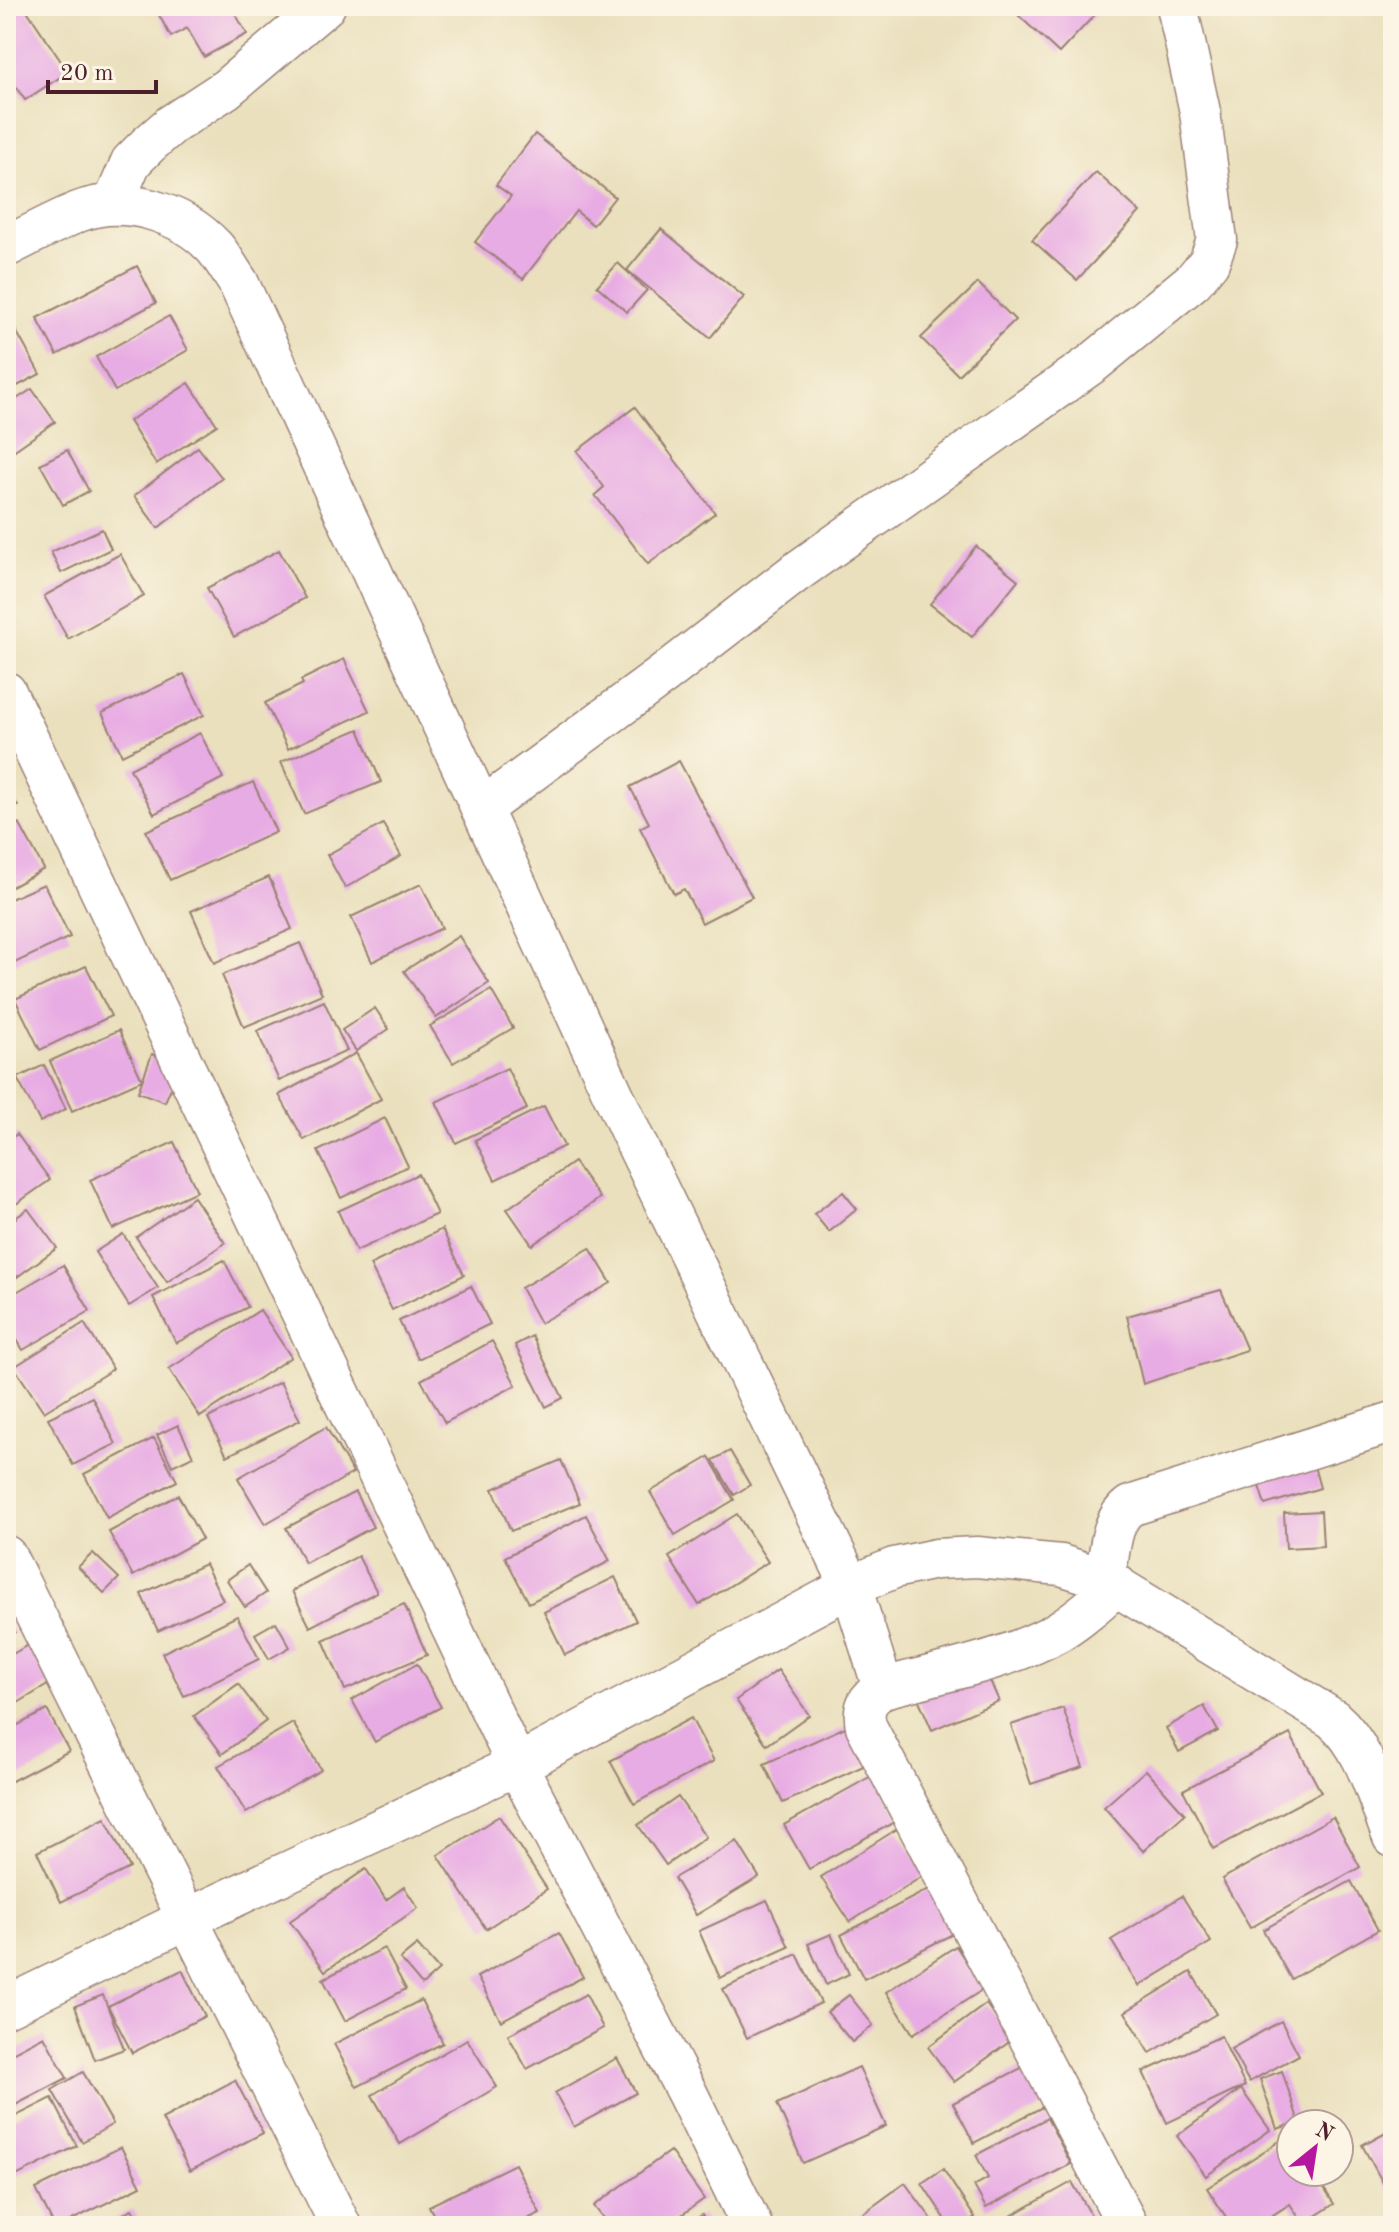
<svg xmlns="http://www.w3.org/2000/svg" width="1399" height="2232" viewBox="0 0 1399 2232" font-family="'Old Standard TT',serif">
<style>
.building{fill:#e8ace4}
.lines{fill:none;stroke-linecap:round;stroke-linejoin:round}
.street-casing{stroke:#9a8074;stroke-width:43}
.street{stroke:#fff;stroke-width:40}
</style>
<rect width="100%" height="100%" fill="#fcf5e5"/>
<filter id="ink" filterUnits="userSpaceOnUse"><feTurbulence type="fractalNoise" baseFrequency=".0125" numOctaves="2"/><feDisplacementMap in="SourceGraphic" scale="16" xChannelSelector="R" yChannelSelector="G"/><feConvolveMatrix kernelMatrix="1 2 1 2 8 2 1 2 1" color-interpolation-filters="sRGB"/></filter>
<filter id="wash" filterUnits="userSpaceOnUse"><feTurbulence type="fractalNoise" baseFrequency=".006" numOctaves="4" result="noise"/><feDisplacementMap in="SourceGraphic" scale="32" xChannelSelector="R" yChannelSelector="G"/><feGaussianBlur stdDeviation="1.8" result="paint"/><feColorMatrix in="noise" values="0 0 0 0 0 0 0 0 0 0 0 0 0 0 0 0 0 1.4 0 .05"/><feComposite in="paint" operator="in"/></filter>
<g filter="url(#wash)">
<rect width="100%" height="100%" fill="#eae0bd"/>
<g id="blocks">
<g class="building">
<polygon points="6,6 24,6 68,72 25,100 6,71"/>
<polygon points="154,6 231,6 247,34 204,57 187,28 171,37"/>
<polygon points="1027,6 1103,6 1059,53 1018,15"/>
<polygon points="535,134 615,197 593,225 576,211 523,279 475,242 511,196 496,185"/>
<polygon points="1096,172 1140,212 1077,280 1032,240"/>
<polygon points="661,229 744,297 710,338 627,270"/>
<polygon points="618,263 647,290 627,312 597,286"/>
<polygon points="137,266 156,303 57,355 37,318"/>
<polygon points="978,283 1015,320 958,375 921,338"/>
<polygon points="169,316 188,350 115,391 96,357"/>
<polygon points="13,325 40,374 6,392 6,329"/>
<polygon points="189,383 217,425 156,464 129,421"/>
<polygon points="32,389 55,422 6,456 6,406"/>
<polygon points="635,407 715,513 648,564 595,495 604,487 577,451"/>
<polygon points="198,447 222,478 158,528 134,496"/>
<polygon points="67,450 89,491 63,505 40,464"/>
<polygon points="102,529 111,549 61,573 51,552"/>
<polygon points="976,546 1018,580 972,637 930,604"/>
<polygon points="279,550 305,598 234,637 207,588"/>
<polygon points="120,554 144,596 68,639 44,596"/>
<polygon points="344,659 369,711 288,749 265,703 303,684 301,680"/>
<polygon points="184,674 204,715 122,755 102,713"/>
<polygon points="359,729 381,782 304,814 281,762"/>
<polygon points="200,733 223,778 154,814 130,769"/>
<polygon points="679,761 752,897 702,923 684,889 674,894 640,828 649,823 630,787"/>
<polygon points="253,782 276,832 170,880 146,831"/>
<polygon points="6,787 18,806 6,813"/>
<polygon points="19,823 44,869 6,890 6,830"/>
<polygon points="383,824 401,856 345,888 327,855"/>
<polygon points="269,877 292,929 214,963 191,911"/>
<polygon points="44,884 70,937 6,967 6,901"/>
<polygon points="421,884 442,928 372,962 351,917"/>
<polygon points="459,936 489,983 436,1018 404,971"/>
<polygon points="300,943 322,994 244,1027 222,975"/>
<polygon points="86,966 111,1016 40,1050 15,999"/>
<polygon points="491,990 513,1028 453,1063 430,1026"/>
<polygon points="324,1001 347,1051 279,1081 257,1031"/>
<polygon points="375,1008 389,1029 356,1051 342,1030"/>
<polygon points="119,1030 142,1080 72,1111 50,1061"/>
<polygon points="356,1053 381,1099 304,1140 279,1095"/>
<polygon points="152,1054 180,1066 165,1102 138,1092"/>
<polygon points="44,1065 66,1109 40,1122 17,1078"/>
<polygon points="507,1068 527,1109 456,1143 436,1102"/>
<polygon points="544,1106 564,1146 495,1180 475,1140"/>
<polygon points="385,1118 408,1166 341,1198 318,1151"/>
<polygon points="17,1134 50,1180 6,1211 6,1142"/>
<polygon points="174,1142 197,1191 113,1229 90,1180"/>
<polygon points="574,1162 600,1198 532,1245 507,1209"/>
<polygon points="418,1174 437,1214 356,1251 338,1211"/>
<polygon points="843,1192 857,1209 829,1232 814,1214"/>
<polygon points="194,1197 225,1243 167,1282 136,1237"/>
<polygon points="28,1209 57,1248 6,1285 6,1225"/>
<polygon points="442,1229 464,1275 392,1310 370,1265"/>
<polygon points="123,1234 158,1288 129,1306 95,1252"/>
<polygon points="590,1248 611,1283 540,1323 521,1288"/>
<polygon points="224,1260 248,1307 176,1343 153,1297"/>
<polygon points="63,1265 90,1311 23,1350 6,1321 6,1298"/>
<polygon points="471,1286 490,1324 418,1359 399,1321"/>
<polygon points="1221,1290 1247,1350 1143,1384 1127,1316"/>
<polygon points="260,1310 291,1357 200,1417 169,1369"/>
<polygon points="84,1323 113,1369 44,1412 14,1367"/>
<polygon points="532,1336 563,1398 546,1407 515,1345"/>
<polygon points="492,1341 516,1385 445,1423 421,1380"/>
<polygon points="280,1382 300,1420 227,1456 208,1418"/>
<polygon points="92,1397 116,1444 73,1465 48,1418"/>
<polygon points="178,1425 193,1456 172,1466 157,1435"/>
<polygon points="326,1427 353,1473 265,1524 238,1478"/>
<polygon points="154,1438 177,1481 107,1518 84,1474"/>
<polygon points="730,1451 750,1485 734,1495 713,1460"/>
<polygon points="1311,1455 1320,1488 1265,1505 1255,1473"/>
<polygon points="709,1457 734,1500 675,1535 650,1492"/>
<polygon points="561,1460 580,1503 511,1531 493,1489"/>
<polygon points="355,1492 373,1527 305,1563 286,1528"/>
<polygon points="178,1495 202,1539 133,1576 109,1532"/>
<polygon points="1321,1511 1323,1546 1286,1548 1284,1513"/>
<polygon points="737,1514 768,1562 699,1605 669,1557"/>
<polygon points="586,1515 610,1561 529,1603 505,1557"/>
<polygon points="93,1553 119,1578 104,1593 78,1567"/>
<polygon points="358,1556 377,1592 310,1627 292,1591"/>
<polygon points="205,1564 223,1600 158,1631 141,1594"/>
<polygon points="248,1565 266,1593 245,1607 227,1580"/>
<polygon points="615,1577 636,1621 565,1655 544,1612"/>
<polygon points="404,1604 427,1655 345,1690 323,1640"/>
<polygon points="237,1616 259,1659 184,1696 162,1653"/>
<polygon points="6,1620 15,1632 6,1638"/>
<polygon points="276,1622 290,1647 269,1659 255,1634"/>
<polygon points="33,1642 56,1680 6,1710 6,1658"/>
<polygon points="977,1652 999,1701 932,1730 910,1680"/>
<polygon points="417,1664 441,1707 375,1742 352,1700"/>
<polygon points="778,1670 809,1715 767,1745 736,1700"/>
<polygon points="238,1684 266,1721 222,1754 194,1716"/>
<polygon points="1204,1706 1218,1731 1179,1752 1166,1728"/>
<polygon points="1063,1708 1083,1767 1031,1784 1011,1725"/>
<polygon points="47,1710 69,1751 6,1784 6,1731"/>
<polygon points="691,1718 714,1761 634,1804 610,1761"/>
<polygon points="293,1723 321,1770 246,1813 218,1766"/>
<polygon points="854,1723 872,1762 783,1803 764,1764"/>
<polygon points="1290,1734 1321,1792 1214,1849 1183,1790"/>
<polygon points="1146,1770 1185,1814 1143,1851 1104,1807"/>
<polygon points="875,1774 900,1819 809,1869 784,1825"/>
<polygon points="678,1797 706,1837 666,1865 638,1825"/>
<polygon points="499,1816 547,1889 486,1929 438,1855"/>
<polygon points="1333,1817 1360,1867 1250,1928 1222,1879"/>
<polygon points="105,1818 130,1868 61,1902 37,1852"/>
<polygon points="897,1829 926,1874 850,1922 821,1877"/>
<polygon points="737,1841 759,1877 696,1915 674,1878"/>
<polygon points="366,1869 386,1900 404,1887 418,1908 325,1971 290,1921"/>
<polygon points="1351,1881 1378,1930 1291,1979 1263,1930"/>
<polygon points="931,1888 955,1933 864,1979 841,1935"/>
<polygon points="1182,1896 1211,1942 1139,1986 1111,1940"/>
<polygon points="767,1900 789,1947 720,1978 699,1931"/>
<polygon points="559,1933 583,1977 501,2021 477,1977"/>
<polygon points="831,1934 849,1974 826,1985 808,1944"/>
<polygon points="417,1945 439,1970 422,1985 400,1959"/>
<polygon points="956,1946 984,1989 913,2034 886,1992"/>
<polygon points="384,1948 406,1989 345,2021 323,1979"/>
<polygon points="797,1954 821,2003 747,2038 723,1989"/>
<polygon points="182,1970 205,2016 132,2053 108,2006"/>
<polygon points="1191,1972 1216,2014 1150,2053 1125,2012"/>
<polygon points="586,1994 603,2028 527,2069 508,2035"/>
<polygon points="103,1995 124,2049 95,2060 75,2006"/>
<polygon points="849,1995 873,2025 852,2042 827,2012"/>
<polygon points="421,2000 443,2043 357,2087 334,2044"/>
<polygon points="986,2004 1012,2040 954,2082 928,2047"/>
<polygon points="1281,2021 1299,2055 1249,2082 1231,2049"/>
<polygon points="44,2036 67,2078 6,2110 6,2056"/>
<polygon points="1221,2036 1245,2086 1167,2123 1143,2072"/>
<polygon points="467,2039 497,2087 400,2144 372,2095"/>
<polygon points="617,2058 636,2093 574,2127 555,2093"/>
<polygon points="1031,2063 1052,2102 974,2143 953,2103"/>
<polygon points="859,2067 886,2126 803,2163 777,2104"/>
<polygon points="1282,2071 1299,2122 1277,2129 1260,2079"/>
<polygon points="83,2072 113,2124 82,2142 52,2090"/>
<polygon points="235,2080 263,2133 190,2171 162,2119"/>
<polygon points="1241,2089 1270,2130 1206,2176 1177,2136"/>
<polygon points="52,2098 77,2146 14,2177 6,2161 6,2121"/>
<polygon points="1047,2118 1071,2164 986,2208 974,2186 988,2178 976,2155"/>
<polygon points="1393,2128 1393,2192 1389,2194 1362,2145"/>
<polygon points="1289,2135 1291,2172 1313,2172 1334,2204 1303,2224 1290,2204 1256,2226 1232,2226 1207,2188"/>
<polygon points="121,2147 141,2186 60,2226 54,2226 36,2189"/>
<polygon points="670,2151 704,2199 666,2226 609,2226 594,2206"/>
<polygon points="515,2164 540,2213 513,2226 439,2226 429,2206"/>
<polygon points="943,2169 975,2218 962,2226 950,2226 922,2183"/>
<polygon points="1072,2182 1094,2220 1082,2226 1016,2226 1011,2216"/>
<polygon points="905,2183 937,2226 846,2226"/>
<polygon points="132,2209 142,2226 104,2226"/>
<polygon points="702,2215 709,2226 685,2226"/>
</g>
</g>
</g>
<g filter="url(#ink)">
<use href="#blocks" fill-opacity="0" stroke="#9a8074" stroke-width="2"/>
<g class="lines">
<g class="street-casing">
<g id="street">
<polyline points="113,204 131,162 149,144 171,125 226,89 325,6"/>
<path d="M6,247C30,235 54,222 78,212C123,194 181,212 214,247C223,257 230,271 238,282L632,1135L851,1586L894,1568L936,1559L977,1557L1061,1565L1105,1579L1333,1719C1366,1747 1377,1798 1393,1837"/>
<polyline points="6,692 517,1765 688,2095 752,2226"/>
<polyline points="481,809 663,675 795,573 1093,363 1193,281 1209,262 1217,240 1200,112 1177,6"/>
<polyline points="6,1556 341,2226"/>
<path d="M1105,1579C1110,1555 1109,1521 1130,1506L1393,1422"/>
<path d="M1117,1585C1098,1602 1080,1618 1059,1631C1010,1660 937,1673 883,1688C867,1699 862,1708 866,1726L1128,2226"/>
<polyline points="6,2007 189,1918 517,1765 851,1586 883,1688"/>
</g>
</g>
<use href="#street" class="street"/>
</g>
</g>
<rect width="1399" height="2232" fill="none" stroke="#fcf5e5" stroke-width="32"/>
<g transform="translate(1315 2148) rotate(30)"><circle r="38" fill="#fcf5e5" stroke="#b59f9b" stroke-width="2"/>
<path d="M0-6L14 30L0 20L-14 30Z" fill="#b5179e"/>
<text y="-12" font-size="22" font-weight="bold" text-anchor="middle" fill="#4a1f2b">N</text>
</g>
<path d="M48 80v12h108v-12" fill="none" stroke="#4a1f2b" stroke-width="4"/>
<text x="60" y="80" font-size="24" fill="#4a1f2b" stroke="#fcf5e5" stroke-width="6" paint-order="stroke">20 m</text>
</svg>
